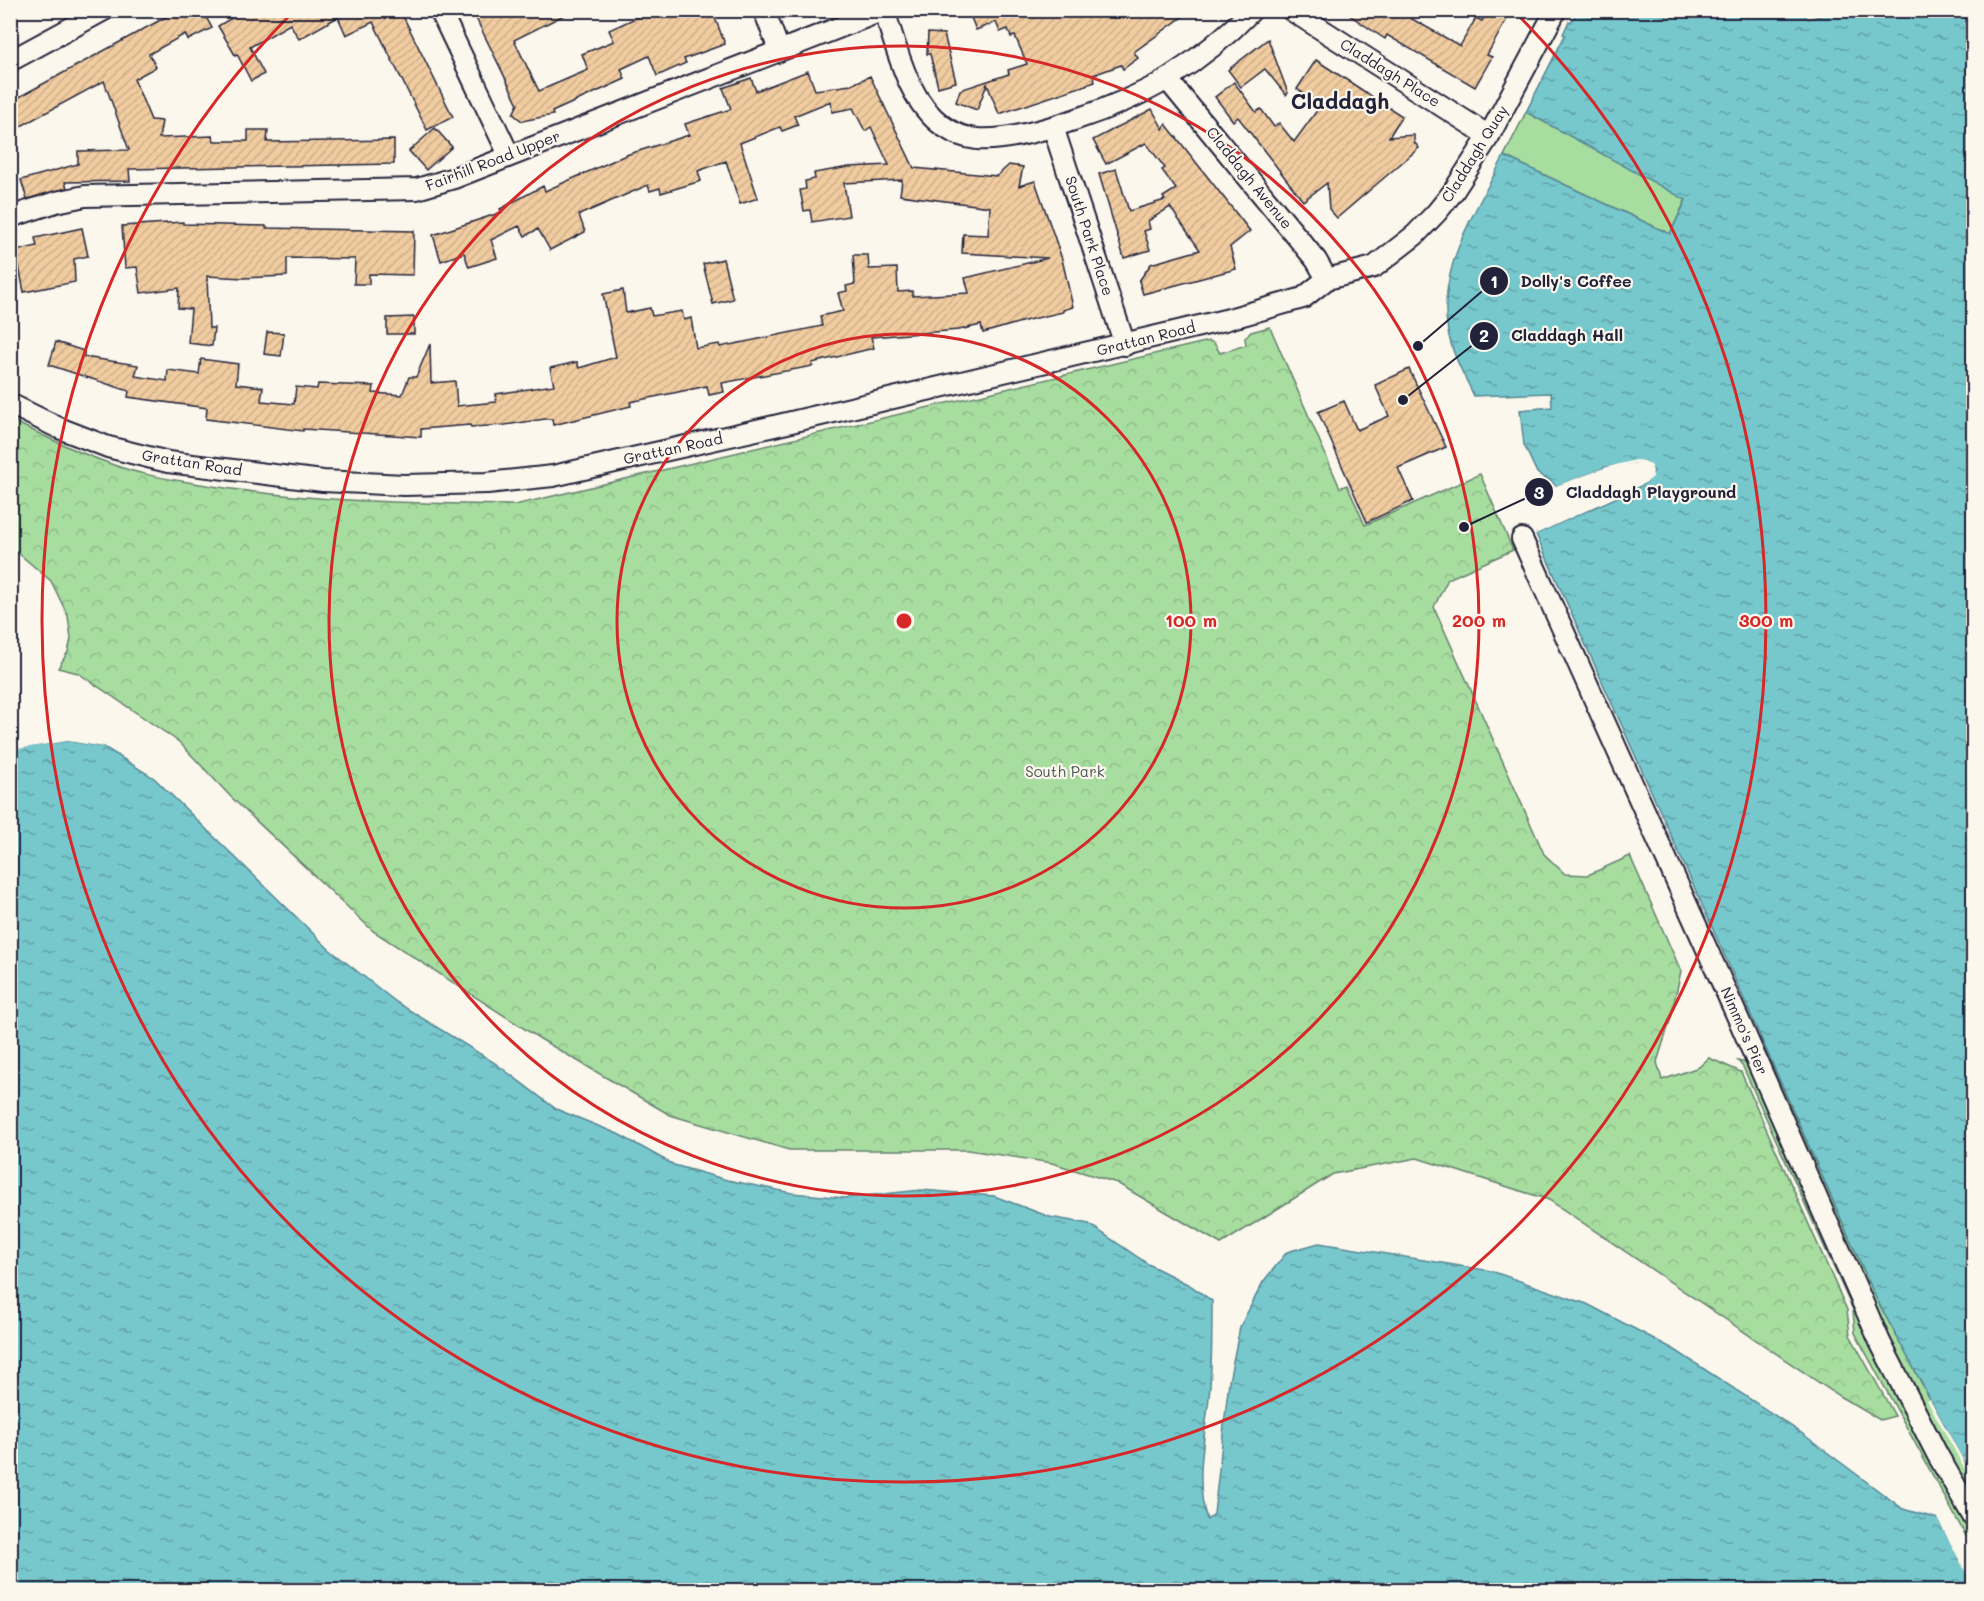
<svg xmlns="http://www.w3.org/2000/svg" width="1984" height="1601" viewBox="0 0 1984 1601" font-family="Mali,sans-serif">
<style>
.grass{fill:#a7dd9f;stroke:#64806d;stroke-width:1.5}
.park{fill:url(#park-crowns);stroke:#64806d;stroke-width:1.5}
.water{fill:url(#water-ripples);stroke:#558693;stroke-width:1.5}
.pier{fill:#fbf7ec}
.building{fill:url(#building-hatch);stroke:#22223b;stroke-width:1.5}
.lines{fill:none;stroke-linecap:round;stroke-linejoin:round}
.street-casing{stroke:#22223b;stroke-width:24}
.street{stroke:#fbf7ec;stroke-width:20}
.ring{fill:none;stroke:#d62828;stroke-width:3}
.labels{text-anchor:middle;stroke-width:4.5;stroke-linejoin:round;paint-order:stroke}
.street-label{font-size:15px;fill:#22223b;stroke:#fbf7ec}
.park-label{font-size:15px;fill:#4a5a59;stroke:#fbf7ec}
.district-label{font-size:21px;font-weight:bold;fill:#22223b;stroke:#fbf7ec}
.centre{fill:#d62828;stroke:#fbf7ec;stroke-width:3}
.ring-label{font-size:18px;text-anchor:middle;font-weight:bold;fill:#d62828;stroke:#fbf7ec;stroke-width:4.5;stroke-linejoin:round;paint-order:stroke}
.leader{fill:none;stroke:#22223b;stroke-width:2}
.callout-dot{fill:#22223b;stroke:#fbf7ec;stroke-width:2}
.mark-label{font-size:18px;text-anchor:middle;font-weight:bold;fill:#fff}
.callout-label{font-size:16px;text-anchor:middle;font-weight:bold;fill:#22223b;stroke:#fbf7ec;stroke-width:4.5;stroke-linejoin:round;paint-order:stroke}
</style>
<defs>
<pattern id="park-crowns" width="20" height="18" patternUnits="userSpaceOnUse" patternTransform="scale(1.5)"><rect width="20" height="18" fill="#a7dd9f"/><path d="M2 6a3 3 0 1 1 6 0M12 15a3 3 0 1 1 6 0" fill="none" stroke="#8fbd8a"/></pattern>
<pattern id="water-ripples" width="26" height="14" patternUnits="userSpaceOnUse" patternTransform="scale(1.5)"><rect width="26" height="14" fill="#77c8cd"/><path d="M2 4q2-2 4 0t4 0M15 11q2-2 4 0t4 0" fill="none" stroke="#61a2a8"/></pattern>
<pattern id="building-hatch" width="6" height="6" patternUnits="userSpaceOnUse" patternTransform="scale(1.5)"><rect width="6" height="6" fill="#f0cca0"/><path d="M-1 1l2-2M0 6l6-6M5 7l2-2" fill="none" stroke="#ceaf8b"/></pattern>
</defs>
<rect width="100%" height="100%" fill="#fbf7ec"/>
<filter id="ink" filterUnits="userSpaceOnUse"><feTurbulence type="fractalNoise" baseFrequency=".0167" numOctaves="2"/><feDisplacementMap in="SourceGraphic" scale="12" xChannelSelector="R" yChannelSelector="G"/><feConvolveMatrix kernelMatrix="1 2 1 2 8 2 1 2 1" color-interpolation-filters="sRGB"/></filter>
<g filter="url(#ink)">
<g class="grass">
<polygon points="1526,112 1686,199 1670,234 1504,156"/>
<polygon points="1760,1037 1876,1298 1973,1479 1973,1511 1903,1381 1760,1047"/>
<polygon points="1738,1061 1753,1065 1918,1429 1973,1529 1973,1549 1855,1333 1853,1310 1743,1067"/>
</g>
<path class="park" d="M1270,327L1340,488L1347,485L1365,525L1480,474L1513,550L1448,579L1434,607L1544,854L1565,874L1588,875L1630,856L1681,971L1670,1021L1657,1062L1662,1080L1699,1067L1709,1058L1741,1072L1847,1310L1850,1335L1895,1416L1880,1420L1839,1396L1549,1200L1417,1158L1333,1174L1221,1244L1117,1183L1052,1163L968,1150H789L670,1115L542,1040L373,931L232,798L179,742L78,673L58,668L68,652L71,639L68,616L51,581L11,547V420C43,436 77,452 111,464C140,475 170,479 200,484C304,502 410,503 515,505L1209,341L1214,343L1220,353L1246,345L1245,338L1251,332Z"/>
<g class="water">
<path d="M1796,10L1809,19L1820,16L1825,11H1973V1479L1876,1298L1704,909L1536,534L1635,489L1647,482L1654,471L1645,461L1607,467L1557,486L1537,473L1524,445L1520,410L1552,407L1551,393L1474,396C1467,381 1458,365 1453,350C1428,280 1474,215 1504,156L1670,234L1686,200L1526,112L1565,35L1563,34L1569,21L1571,22L1577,11Z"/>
<path d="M68,741L104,747L154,778L329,949L396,1002L495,1063L556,1109L618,1134L674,1165L727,1180L792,1193L844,1198L922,1190L994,1196L1050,1217L1089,1224L1148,1264L1191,1286L1212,1301C1212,1329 1212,1358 1210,1386C1207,1430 1193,1477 1207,1520L1214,1514L1229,1381L1240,1327L1263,1282L1287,1252L1319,1243L1491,1271L1587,1304L1675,1350L1800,1432L1903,1509L1938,1519L1974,1586L1973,1590H11V749Z"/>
</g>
<g class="pier">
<polygon points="1636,460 1645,461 1652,466 1653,477 1647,482 1536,534 1534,531 1645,480 1651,471 1650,468 1644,464 1636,463 1608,469 1557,489 1553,487 1607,467"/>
<polygon points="68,738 97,743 104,747 68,741 11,750 10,746"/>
<polygon points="1930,1399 1973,1478 1974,1482 1971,1480 1927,1400"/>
<polygon points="1936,1516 1941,1518 1974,1579 1973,1586"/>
</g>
<g class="building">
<polygon points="190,10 202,10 212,28 188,40 185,34 149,54 156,67 134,79 151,120 162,121 159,138 213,136 214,141 248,141 248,130 268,130 267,142 394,140 394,164 129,169 130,181 65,182 67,188 27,199 21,180 78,164 78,151 129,150 104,81 10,132 10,102 173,13 176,18"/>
<polygon points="245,10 400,10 453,117 427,130 373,22 346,35 338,17 299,39 290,24 250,47 264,74 251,81 237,54 235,55 218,26"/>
<polygon points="472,10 574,10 514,40 539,91 588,70 582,54 614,41 609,30 653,10 712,10 725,44 684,59 686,63 657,76 649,56 621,69 625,79 552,112 553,115 522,121 513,114 518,104"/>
<polygon points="968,10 1192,10 1134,52 1138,58 1123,69 1121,65 1093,75 1095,82 999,114 987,84 977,110 956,102 960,90 1009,74 1008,70 1027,64 1015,36 1011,37 1008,29 1000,32 996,22 976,30"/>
<polygon points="1342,10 1405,10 1414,16 1412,19 1460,46 1476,18 1482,21 1488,10 1512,10 1487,55 1492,57 1475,87 1387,35 1385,39"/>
<polygon points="928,33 944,34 956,82 938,87 930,54 927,54"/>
<polygon points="1268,39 1288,93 1286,95 1265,69 1241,87 1228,70"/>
<polygon points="1316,60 1402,116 1389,137 1414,135 1414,142 1419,148 1337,218 1329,209 1327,183 1303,201 1238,117 1233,121 1215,97 1234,82 1256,112 1261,109 1274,127 1279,123 1294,142 1321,105 1297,89"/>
<polygon points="808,71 815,90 851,85 870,76 914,168 997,176 1009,165 1023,167 1019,186 1035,181 1062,259 1073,307 1063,310 1063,312 1028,320 983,333 981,325 959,330 871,337 874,348 812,363 813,366 722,383 724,392 709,395 707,386 630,402 631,406 553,425 552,419 545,419 505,425 471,427 470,425 421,429 421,437 303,429 303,431 206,419 207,408 128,397 129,391 49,365 56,342 84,351 84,357 138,365 135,376 167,381 168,370 199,374 201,359 238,364 236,384 263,387 261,401 294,404 296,387 317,389 318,384 374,386 373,393 402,395 409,377 416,377 430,344 431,383 455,381 457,406 496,402 496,394 554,385 550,368 577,362 579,368 616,357 603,294 623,290 626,313 650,308 652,316 682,311 684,320 691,318 696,348 719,344 720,347 822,326 820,316 843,311 838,293 847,291 846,286 855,284 853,255 868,255 869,269 897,268 898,292 912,291 913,296 969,293 965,278 1048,258 962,253 963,234 988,235 990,207 900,195 902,180 844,183 849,216 812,222 810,210 804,211 800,190 806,189 805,181 815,179 814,173 849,167 889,165 871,127 865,131 853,108 832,112 831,101 794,116 798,125 782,131 780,127 740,143 758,198 740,204 726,161 698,171 701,181 661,193 660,188 650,191 648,185 579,215 585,232 550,250 538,229 525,236 519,226 491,240 497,258 469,267 464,253 441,261 433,235 502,212 500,209 543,186 545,191 626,155 689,135 685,124 731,109 723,88 751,78 756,91"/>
<polygon points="1152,109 1163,129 1166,124 1250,231 1230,247 1236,269 1143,294 1139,281 1151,264 1200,250 1170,207 1148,221 1150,229 1144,231 1150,250 1124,258 1099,174 1116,169 1129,211 1165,200 1163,197 1176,189 1162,170 1165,168 1146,143 1106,164 1093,140"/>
<polygon points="435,128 452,147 426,170 409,151"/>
<polygon points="183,222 183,224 266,226 266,228 414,231 413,275 369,274 369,284 354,284 355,259 287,258 287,276 244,278 207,276 209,328 214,328 212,346 188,343 191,309 178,308 179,288 141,293 137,267 125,268 122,226"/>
<polygon points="82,228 88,256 74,259 75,282 24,292 16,251 37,246 35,238"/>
<polygon points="723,259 733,299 713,304 703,264"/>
<polygon points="414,317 414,334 387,334 387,318"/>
<polygon points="267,332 284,333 281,356 264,354"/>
<polygon points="1409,369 1446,447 1398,468 1413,501 1367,522 1318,412 1344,401 1357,430 1389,416 1375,385"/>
</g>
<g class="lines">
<g class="street-casing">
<g id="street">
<polyline points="440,10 509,155"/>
<polyline points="764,10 779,50"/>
<polyline points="1291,10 1489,136"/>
<path d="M884,11C898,50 907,100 943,126C953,133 965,138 977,139C1022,143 1128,104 1167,79C1197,60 1227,36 1252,10"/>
<polyline points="10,61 104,10"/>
<polyline points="1167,79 1316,260 1327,279"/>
<polyline points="1053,127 1125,345"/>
<polyline points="10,217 56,202 85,196 417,189 454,178 884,10"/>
<polyline points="10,404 59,428 108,447 168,462 323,481 404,485 487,483 553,476 770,427 1225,320 1303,298 1327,279 1374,267 1415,235 1437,212 1453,192 1489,136 1556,10"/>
<polyline points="1522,539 1738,1018 1880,1342 1937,1454 1974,1518"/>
</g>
</g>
<use href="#street" class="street"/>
</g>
</g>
<g class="ring">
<circle cx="904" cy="621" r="287"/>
<circle cx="904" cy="621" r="575"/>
<path d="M1514 11A862 862 0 1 1 294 11"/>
</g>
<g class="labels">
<g class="street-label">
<text transform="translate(1390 73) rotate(32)" y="5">Claddagh Place</text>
<text transform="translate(1475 154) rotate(-58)" y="5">Claddagh Quay</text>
<text transform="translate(493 161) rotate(-21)" y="5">Fairhill Road Upper</text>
<text transform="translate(1249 178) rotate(51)" y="5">Claddagh Avenue</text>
<text transform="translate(1089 236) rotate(72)" y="5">South Park Place</text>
<text transform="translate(1146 339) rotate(-14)" y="5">Grattan Road</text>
<text transform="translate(673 449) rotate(-12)" y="5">Grattan Road</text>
<text transform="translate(192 463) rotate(9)" y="5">Grattan Road</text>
<text transform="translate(1744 1031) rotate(66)" y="5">Nimmo's Pier</text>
</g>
<g class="park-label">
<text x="1065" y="777">South Park</text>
</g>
<g class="district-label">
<text x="1340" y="109">Claddagh</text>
</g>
</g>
<circle cx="904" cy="621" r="9" class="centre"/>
<g class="ring-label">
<text x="1191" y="627">100 m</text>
<text x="1479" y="627">200 m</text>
<text x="1766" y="627">300 m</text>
</g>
<path class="leader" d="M1418 346L1494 281M1403 400L1484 336M1464 527L1539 492"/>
<g class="callout-dot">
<circle cx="1418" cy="346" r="6"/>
<circle cx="1403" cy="400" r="6"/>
<circle cx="1464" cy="527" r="6"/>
<circle cx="1494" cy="281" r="15"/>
<circle cx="1484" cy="336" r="15"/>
<circle cx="1539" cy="492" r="15"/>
</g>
<g class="mark-label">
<text x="1494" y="288">1</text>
<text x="1484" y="342">2</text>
<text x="1539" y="499">3</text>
</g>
<g class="callout-label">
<text x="1576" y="287">Dolly's Coffee</text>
<text x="1567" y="341">Claddagh Hall</text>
<text x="1651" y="498">Claddagh Playground</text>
</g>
<rect width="1984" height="1601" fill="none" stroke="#fbf7ec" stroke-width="36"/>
<rect x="18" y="18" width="1948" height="1565" fill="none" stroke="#22223b" stroke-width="2" filter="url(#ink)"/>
</svg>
